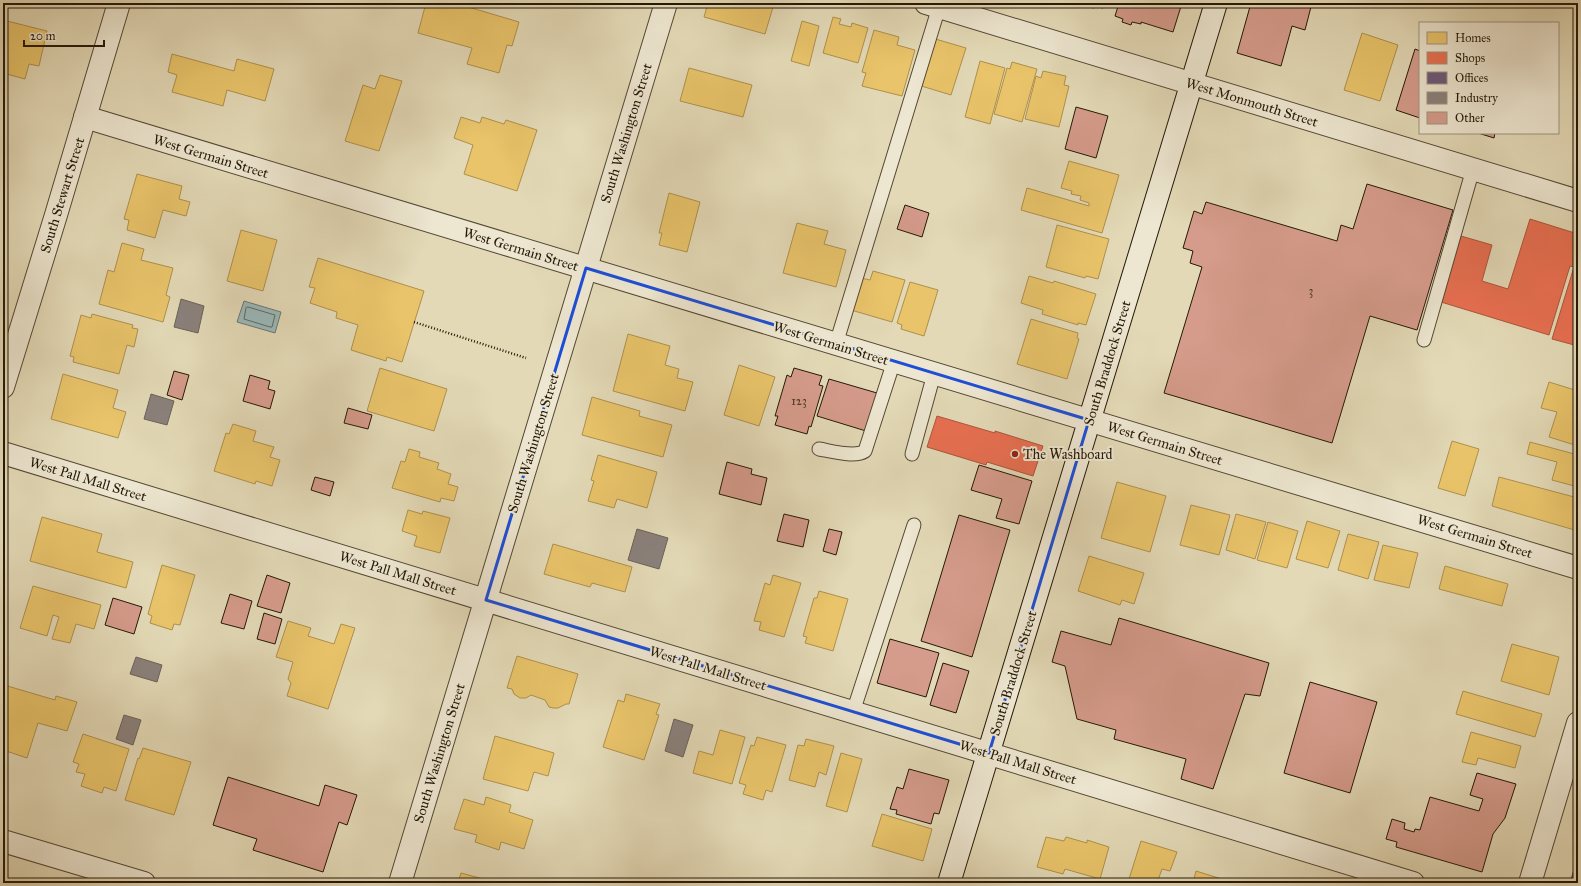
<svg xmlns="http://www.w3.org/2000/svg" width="1581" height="886" viewBox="0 0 1581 886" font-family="'IM FELL Great Primer',serif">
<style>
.water{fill:#9ab7b9;stroke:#6b7772}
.homes{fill:#e9c46a;stroke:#ae904d}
.shops{fill:#e76f51;stroke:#ac553b}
.offices{fill:#6d597a;stroke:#574658}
.industry{fill:#8a817c;stroke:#6b6259}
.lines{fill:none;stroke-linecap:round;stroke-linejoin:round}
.shore{stroke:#5f6860;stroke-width:1}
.building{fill:#d59b8b;stroke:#241808}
.service-casing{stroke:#544834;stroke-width:15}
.minor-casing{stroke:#544834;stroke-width:24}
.tertiary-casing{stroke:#544834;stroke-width:24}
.secondary-casing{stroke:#241808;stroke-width:24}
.path{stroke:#241808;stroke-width:2.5;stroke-dasharray:1 2;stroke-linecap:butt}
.service{stroke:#ede6d0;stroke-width:13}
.minor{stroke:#ede6d0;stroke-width:22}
.tertiary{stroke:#ede6d0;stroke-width:22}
.secondary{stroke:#ede6d0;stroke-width:22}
.marked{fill:none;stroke:#1d4ed8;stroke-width:3;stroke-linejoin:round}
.poi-dot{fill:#8f2418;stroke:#ede6d0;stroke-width:1.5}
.labels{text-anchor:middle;stroke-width:4;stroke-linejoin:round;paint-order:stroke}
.number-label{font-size:12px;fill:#503929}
.street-label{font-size:14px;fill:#241808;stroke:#ede6d0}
.poi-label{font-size:14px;fill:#241808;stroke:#ede6d0;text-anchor:start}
</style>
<rect width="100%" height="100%" fill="#e3d9b6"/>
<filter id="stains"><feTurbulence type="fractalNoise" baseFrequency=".005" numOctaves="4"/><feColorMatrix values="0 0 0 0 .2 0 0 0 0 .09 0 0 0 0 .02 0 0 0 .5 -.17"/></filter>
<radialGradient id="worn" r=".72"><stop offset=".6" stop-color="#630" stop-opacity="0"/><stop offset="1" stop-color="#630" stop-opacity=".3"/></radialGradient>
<polygon class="water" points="244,301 281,312 275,333 237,322"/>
<g class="homes">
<polygon points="426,3 455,3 519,22 512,46 507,45 499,73 467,64 472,48 418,33"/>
<polygon points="708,3 760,3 773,7 765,34 704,17"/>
<polygon points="833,17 841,19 839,24 851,27 852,23 868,28 858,63 823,53"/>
<polygon points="3,20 47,31 39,66 29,64 25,79 3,73"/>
<polygon points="802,21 819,26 809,66 791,61"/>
<polygon points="874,30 899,37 897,45 915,50 902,96 862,86 866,73 862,72"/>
<polygon points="1362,33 1398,45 1380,101 1344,90"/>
<polygon points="932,38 966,48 951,95 918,85"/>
<polygon points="172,54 234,71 237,59 274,69 265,101 227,90 223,106 172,92 177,75 168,72"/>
<polygon points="980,61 1005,68 990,124 965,117"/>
<polygon points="1012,62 1037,69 1022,122 994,114 1007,68 1010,69"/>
<polygon points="689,68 752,85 743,117 680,101"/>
<polygon points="1043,71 1066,76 1064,85 1069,86 1059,127 1025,119 1036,76 1041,78"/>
<polygon points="380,75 402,81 379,151 345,141 363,85 375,89"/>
<polygon points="461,117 480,123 482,117 504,124 506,120 537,130 517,191 464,174 473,145 454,138"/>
<polygon points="1069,161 1119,175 1102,233 1021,210 1027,188 1089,206 1089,203 1080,200 1081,196 1071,194 1072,191 1061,188"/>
<polygon points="137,174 182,186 179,199 190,202 186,216 163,210 155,238 127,230 129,220 124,219"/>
<polygon points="669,193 700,202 687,252 659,245 662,233 659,233"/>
<polygon points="797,223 828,231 824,244 846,250 836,287 783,273"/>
<polygon points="1057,225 1109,239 1098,279 1086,276 1085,278 1046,267"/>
<polygon points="241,230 277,240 263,291 227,281"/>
<polygon points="122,243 144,249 141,260 173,268 166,295 170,297 163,322 99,304 108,270 114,272"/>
<polygon points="318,258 424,291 402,362 387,357 386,361 351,350 358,325 336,318 337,312 310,303 315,288 309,287"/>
<polygon points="873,271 905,280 892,322 851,310 861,278 870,280"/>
<polygon points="1029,276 1053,283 1054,281 1096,294 1086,325 1078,323 1078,325 1042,314 1043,310 1021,303"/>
<polygon points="910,282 938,290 924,336 901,329 902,325 897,323"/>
<polygon points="92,314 133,325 132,328 138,329 134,347 127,345 119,374 73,362 74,357 70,356 81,315 91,318"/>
<polygon points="1031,319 1078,333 1077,338 1079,339 1067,379 1017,364"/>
<polygon points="628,334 670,346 665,365 679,369 677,378 693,382 685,411 613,391"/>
<polygon points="739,365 775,377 759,426 724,415"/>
<polygon points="380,368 447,389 434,431 367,411"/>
<polygon points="63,374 118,390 113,408 126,412 118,438 51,419"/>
<polygon points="1549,382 1578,391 1578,446 1549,437 1557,412 1541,408"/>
<polygon points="592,397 640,411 639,416 672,425 663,457 582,435"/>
<polygon points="233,424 256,431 253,441 274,447 270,457 280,460 272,486 256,481 255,484 214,471 226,433 229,434"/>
<polygon points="1452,441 1479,449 1465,496 1438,488"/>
<polygon points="1530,442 1578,455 1578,487 1552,480 1557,462 1527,454"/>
<polygon points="409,449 420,452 419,457 439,463 437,469 451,474 448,484 458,487 454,501 441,498 440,502 392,488 401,461 405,462"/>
<polygon points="598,455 657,472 647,508 617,499 614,508 588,501 594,481 591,480"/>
<polygon points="1499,477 1578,498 1578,531 1492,506"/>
<polygon points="1117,482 1166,496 1150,552 1101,538"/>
<polygon points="1191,505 1230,515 1219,555 1180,545"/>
<polygon points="408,510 422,514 423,511 450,518 440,553 414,546 417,536 402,531"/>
<polygon points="1236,514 1266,522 1255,559 1226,550"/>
<polygon points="42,517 102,534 97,552 133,562 126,588 30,561"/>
<polygon points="1307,521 1340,531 1328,568 1296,559"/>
<polygon points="1268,522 1298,531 1287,568 1257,560"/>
<polygon points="1348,534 1379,542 1368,579 1338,570"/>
<polygon points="553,544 632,567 625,592 592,583 590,587 544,574"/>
<polygon points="1383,545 1418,553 1409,588 1374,580"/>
<polygon points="1089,556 1144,573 1134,604 1122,600 1120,605 1078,591"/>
<polygon points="162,565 195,575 180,625 174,624 172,630 150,623 152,616 148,614"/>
<polygon points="1445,566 1508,584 1502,606 1439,589"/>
<polygon points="773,575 801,583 784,637 759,630 761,622 754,621 765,583 770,585"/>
<polygon points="33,586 101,605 94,629 76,624 70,643 52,639 59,617 53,615 47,636 20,628"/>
<polygon points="819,591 848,599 833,651 805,643 807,637 803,636 814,598 817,598"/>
<polygon points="288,621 311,628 308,636 334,644 341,624 355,628 328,709 287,696 291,683 288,679 293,662 276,657"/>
<polygon points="1512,644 1559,657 1549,695 1501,681"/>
<polygon points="517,656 578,674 569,704 566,704 558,708 553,708 549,707 545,700 531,695 526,698 520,698 514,694 512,689 507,688"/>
<polygon points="4,685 55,700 56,696 77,702 67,731 38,723 27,758 3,750 3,689"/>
<polygon points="1463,691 1542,714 1535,737 1456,714"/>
<polygon points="626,694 660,704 656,714 659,715 644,760 603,747 618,700 624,702"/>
<polygon points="720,730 745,737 732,784 693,773 699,751 713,755"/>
<polygon points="1471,732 1521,746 1515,768 1478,758 1476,765 1462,762"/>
<polygon points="83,734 129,749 116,791 104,787 102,793 81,786 85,774 76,772 79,764 73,762"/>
<polygon points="495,736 554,753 548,776 534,772 528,791 483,779"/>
<polygon points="757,737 786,745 772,792 766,790 763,800 743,794 746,785 739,783 751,745 754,746"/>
<polygon points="806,739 834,746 826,775 819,772 815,787 789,780 798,745 804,746"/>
<polygon points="143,748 191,762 174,815 125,800 138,758 139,759"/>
<polygon points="841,753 862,759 847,812 826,806"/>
<polygon points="486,797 511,805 509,812 533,820 524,849 501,842 499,850 475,842 477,835 454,829 464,799 484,805"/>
<polygon points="882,814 932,829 923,861 872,846"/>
<polygon points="1046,837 1064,841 1066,837 1087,843 1087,840 1109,847 1100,879 1065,869 1063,874 1037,867"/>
<polygon points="1141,841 1177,852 1170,871 1162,869 1157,883 1143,883 1129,879"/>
<polygon points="1196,871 1228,881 1228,883 1193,883"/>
<polygon points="461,873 498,883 458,883"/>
</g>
<g class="shops">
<polygon points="1530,219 1578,234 1578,346 1552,339 1574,267 1570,266 1549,335 1441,302 1461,236 1492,245 1482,281 1508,289"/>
<polygon points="937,416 995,433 995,431 1043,446 1033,476 987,462 986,465 927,447"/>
</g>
<polygon class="offices" points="1578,856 1578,883 1570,883"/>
<g class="industry">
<polygon points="181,299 204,306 198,333 174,327"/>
<polygon points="151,394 174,401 167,425 144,419"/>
<polygon points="637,529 668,538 659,569 628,560"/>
<polygon points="136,657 162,665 157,682 130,674"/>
<polygon points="124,715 141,720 133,745 116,739"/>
<polygon points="674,719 693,725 683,757 665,751"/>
</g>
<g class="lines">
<polygon class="shore" points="248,307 275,315 272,327 270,327 244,319 246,308"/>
</g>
<g class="building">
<polygon points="1076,3 1105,3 1103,8 1095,6 1094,8"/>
<polygon points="1119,3 1182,3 1173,32 1141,22 1141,24 1132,22 1131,25 1122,22 1123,19 1115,16"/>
<polygon points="1251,3 1312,3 1305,30 1292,26 1281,66 1237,53"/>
<polygon points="1415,49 1420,51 1420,118 1396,110"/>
<polygon points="1076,107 1108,116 1096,158 1065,149"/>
<polygon points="1478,133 1495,133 1494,138"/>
<polygon points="1367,184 1453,210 1417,330 1370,316 1332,443 1164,393 1202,267 1190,263 1193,251 1183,248 1194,211 1202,214 1206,202 1337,241 1341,225 1353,229"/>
<polygon points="905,205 929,213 922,237 897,229"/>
<polygon points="794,368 822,376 819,385 823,386 811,427 809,426 807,434 775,425 778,416 775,416 787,375 791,377"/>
<polygon points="174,371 189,375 182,400 167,395"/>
<polygon points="250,375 270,381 268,389 275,391 270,409 243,401"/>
<polygon points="829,379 877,393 866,431 817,416"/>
<polygon points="348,408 372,415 368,429 344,423"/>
<polygon points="727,462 752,469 751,474 767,478 761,505 719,494"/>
<polygon points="979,465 1032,481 1019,524 996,518 1002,499 971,490"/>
<polygon points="315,477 334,482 330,496 311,490"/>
<polygon points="784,514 809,520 803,547 777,541"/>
<polygon points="959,515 1010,530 972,657 921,641"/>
<polygon points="829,529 842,532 836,555 823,551"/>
<polygon points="267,575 290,583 281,613 257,606"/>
<polygon points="230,594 252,601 244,629 221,623"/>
<polygon points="113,598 142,607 134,634 105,625"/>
<polygon points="264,613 282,619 275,644 257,639"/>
<polygon points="1119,618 1269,663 1260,696 1245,694 1213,789 1181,779 1186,759 1114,739 1116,730 1077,719 1065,666 1052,662 1061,631 1111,645"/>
<polygon points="890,639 939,653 926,697 877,683"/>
<polygon points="943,663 969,671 956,713 930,705"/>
<polygon points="1310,682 1377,702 1350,793 1284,773"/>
<polygon points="909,769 949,780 939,814 934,813 931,824 896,814 897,810 890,809 897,787 903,789"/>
<polygon points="1477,773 1516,784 1505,818 1493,834 1482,872 1396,847 1397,842 1386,839 1392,819 1405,823 1404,829 1414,832 1415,829 1420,830 1430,797 1479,811 1483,799 1470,795"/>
<polygon points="228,777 319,806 325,785 357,795 347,825 339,822 323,872 253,850 257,839 213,825"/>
</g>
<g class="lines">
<g class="service-casing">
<g id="service">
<polyline points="1424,340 1473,169"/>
<polyline points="836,344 939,7"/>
<path d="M819,449C831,451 855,458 865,451L894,361"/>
<polyline points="912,454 934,374"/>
<polyline points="853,712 914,525"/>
</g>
</g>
<g class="minor-casing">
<g id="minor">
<polyline points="926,3 1578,201"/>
<polyline points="85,117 1578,568"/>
<polyline points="3,453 1413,883"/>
<polyline points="1530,883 1578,723"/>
</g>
</g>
<g class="tertiary-casing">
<g id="tertiary">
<polyline points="3,387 56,215 119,3"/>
<polyline points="3,841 144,883"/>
<polyline points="400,883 666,3"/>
</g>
</g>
<g class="secondary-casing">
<polyline id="secondary" points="949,883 1216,3"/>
</g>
<polyline class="path" points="414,322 526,358"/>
<use href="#service" class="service"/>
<use href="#minor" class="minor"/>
<use href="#tertiary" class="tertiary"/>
<use href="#secondary" class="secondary"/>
</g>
<path class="marked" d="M586,268L1089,420L989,753L486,600Z"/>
<circle class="poi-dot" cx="1015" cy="454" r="4"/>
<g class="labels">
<g class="number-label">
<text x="1311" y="295">3</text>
<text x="799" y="405">123</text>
</g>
<g class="street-label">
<text transform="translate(1252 102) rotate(17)" y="5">West Monmouth Street</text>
<text transform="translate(626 133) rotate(-73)" y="5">South Washington Street</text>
<text transform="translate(211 156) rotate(17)" y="5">West Germain Street</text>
<text transform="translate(62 195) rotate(-73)" y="5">South Stewart Street</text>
<text transform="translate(521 249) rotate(17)" y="5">West Germain Street</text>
<text transform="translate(831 343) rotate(17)" y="5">West Germain Street</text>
<text transform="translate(1107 363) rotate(-73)" y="5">South Braddock Street</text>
<text transform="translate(533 443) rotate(-73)" y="5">South Washington Street</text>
<text transform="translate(1165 443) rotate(17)" y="5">West Germain Street</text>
<text transform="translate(88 479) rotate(17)" y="5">West Pall Mall Street</text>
<text transform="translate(1475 536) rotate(17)" y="5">West Germain Street</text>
<text transform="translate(398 573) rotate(17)" y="5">West Pall Mall Street</text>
<text transform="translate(708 668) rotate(17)" y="5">West Pall Mall Street</text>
<text transform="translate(1013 673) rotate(-73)" y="5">South Braddock Street</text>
<text transform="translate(439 753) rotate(-73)" y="5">South Washington Street</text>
<text transform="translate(1018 762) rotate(17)" y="5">West Pall Mall Street</text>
</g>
<g class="poi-label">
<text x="1023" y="459">The Washboard</text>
</g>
</g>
<rect width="1581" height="886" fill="none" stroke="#e3d9b6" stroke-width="16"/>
<rect x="4" y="4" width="1573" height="878" fill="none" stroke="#241808" stroke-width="2"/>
<rect x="8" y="8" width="1565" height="870" fill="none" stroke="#241808"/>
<rect x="1419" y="22" width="140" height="112" fill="#ede6d0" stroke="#9d9480"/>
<rect x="1427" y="32" width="20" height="12" fill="#e9c46a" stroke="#9d9480"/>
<text x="1455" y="42" font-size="12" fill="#241808">Homes</text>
<rect x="1427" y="52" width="20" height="12" fill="#e76f51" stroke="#9d9480"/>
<text x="1455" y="62" font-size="12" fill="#241808">Shops</text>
<rect x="1427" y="72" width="20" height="12" fill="#6d597a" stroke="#9d9480"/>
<text x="1455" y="82" font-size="12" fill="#241808">Offices</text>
<rect x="1427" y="92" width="20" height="12" fill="#8a817c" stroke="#9d9480"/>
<text x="1455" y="102" font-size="12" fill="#241808">Industry</text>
<rect x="1427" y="112" width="20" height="12" fill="#d59b8b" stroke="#9d9480"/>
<text x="1455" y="122" font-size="12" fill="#241808">Other</text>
<path d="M24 40v6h80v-6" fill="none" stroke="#241808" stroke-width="2"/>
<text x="30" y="40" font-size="12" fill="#241808" stroke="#ede6d0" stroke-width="3" paint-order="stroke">20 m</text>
<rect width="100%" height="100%" filter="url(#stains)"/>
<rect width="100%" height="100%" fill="url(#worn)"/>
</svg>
